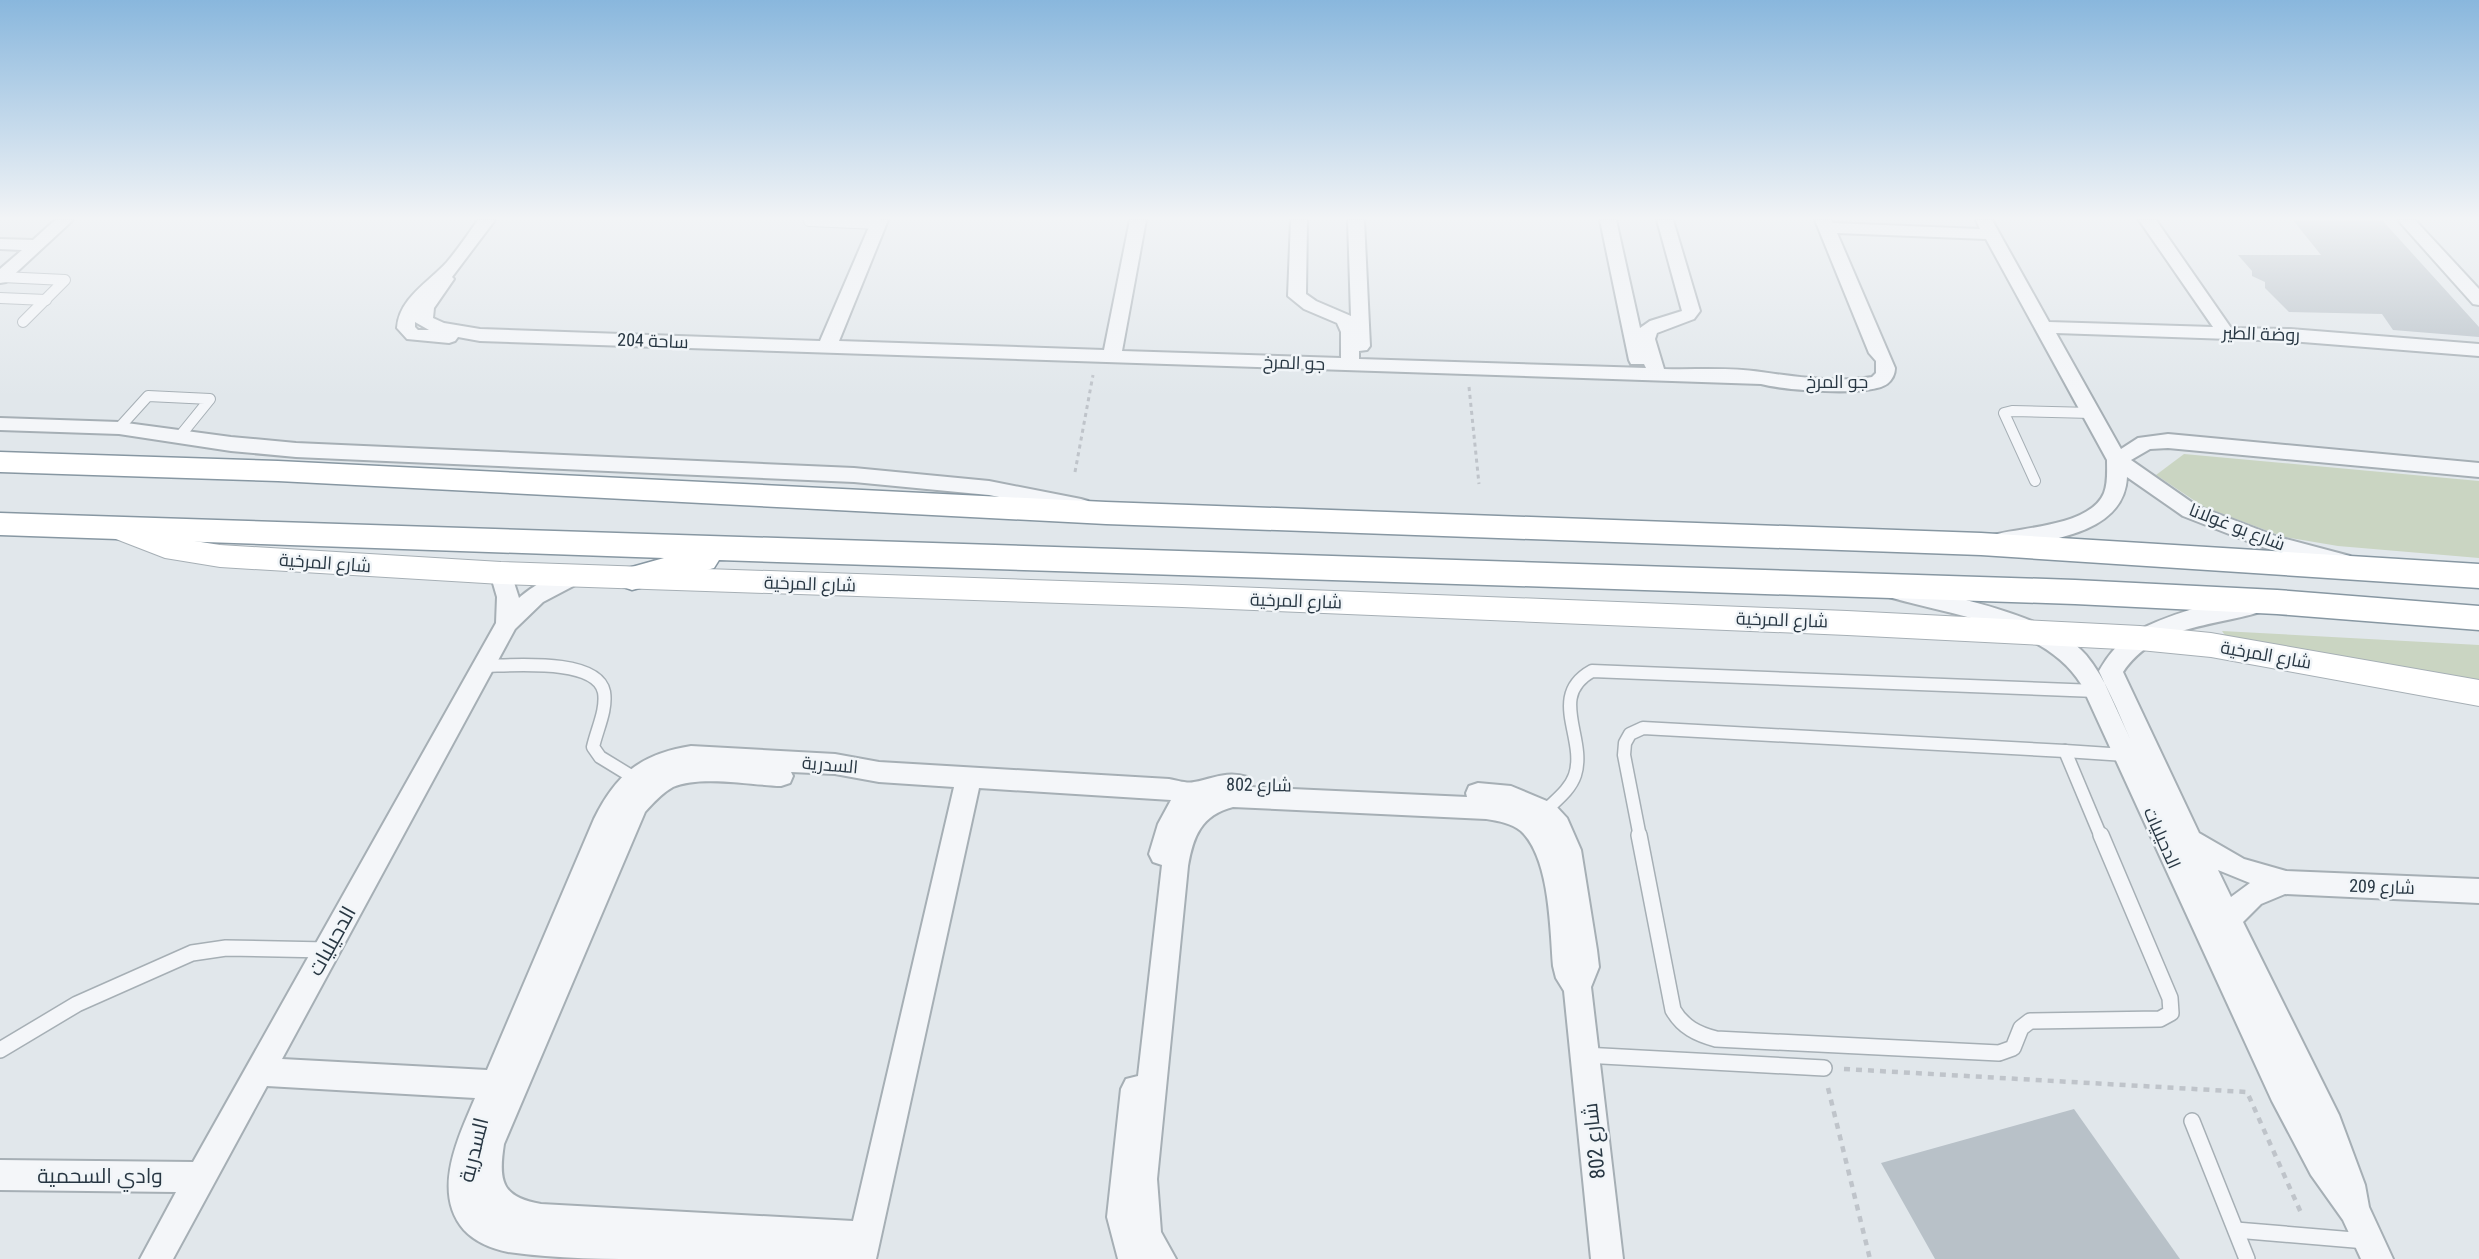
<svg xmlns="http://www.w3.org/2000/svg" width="2479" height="1259" viewBox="0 0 2479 1259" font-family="'Roboto Condensed',Cairo,sans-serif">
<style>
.green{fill:#cad5c2}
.building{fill:#b8c1c8}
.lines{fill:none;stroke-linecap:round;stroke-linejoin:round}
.service-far2-casing{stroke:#a6afb5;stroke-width:12}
.service-far1-casing{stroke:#a6afb5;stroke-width:15}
.service-casing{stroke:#a6afb5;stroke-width:18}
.minor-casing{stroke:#a6afb5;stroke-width:4}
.secondary-casing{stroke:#a6afb5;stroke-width:2}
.trunk-casing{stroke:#8797a2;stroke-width:3}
.path-far1{stroke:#bfc4ca;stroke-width:3;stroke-dasharray:4 4;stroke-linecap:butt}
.path{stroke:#bfc4ca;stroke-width:4.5;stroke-dasharray:6 6;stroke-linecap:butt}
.service-far2{stroke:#f4f6f9;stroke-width:10}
.service-far1{stroke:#f4f6f9;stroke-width:12}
.service{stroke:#f4f6f9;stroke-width:15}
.minor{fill:#f4f6f9;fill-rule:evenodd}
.secondary{fill:#fff;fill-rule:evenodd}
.trunk{fill:#fff;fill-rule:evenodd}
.labels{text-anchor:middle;stroke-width:5;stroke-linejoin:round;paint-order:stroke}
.street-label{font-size:18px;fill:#283743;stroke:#f1f5f8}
.near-street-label{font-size:21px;fill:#283743;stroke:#f1f5f8}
</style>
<rect width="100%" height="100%" fill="#e1e7eb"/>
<g class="green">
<polygon points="2184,454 2479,481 2479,558 2338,546 2284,537 2204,507 2156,475"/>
<polygon points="2222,631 2479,645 2479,682 2230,642"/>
</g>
<g class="building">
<polygon points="2293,220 2382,220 2479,327 2479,337 2393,330 2382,314 2289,312 2265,288 2265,282 2252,276 2252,271 2238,255 2321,255"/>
<polygon points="2074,1109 2180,1259 1935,1259 1881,1163"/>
</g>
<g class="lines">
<g class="service-far2-casing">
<g id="service-far2">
<polyline points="809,221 878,224"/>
<polyline points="2,277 65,280 23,322"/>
<polyline points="0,298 46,300"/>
<polyline points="119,428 148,396 210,399 180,436"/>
<polyline points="2035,481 2004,413 2012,411 2092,413"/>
</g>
</g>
<g class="service-far1-casing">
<g id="service-far1">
<path d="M482,666C509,666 597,657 604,692C607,710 597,729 593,747L600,757L636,779"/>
<polyline points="2065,751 2125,755"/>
<polyline points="2065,751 2101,837"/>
<path d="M1545,811C1556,800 1570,790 1575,775C1587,738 1547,696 1592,671L2096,691"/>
<polyline points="1640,837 1624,755 1625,743 1630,734 1643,728 2065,751"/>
</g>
</g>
<g class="service-casing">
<g id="service">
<path d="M1639,835L1673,1010C1683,1027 1697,1034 1716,1039L1999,1053L2013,1048L2021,1028L2030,1021L2160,1019L2171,1013L2170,998L2101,835"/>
<polyline points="0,1050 77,1004 192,953 226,948 327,950"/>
<polyline points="1584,1055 1824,1068"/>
<polyline points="2192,1121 2247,1259"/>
<polyline points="2236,1230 2366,1241"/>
</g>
</g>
<g class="minor-casing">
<g id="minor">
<polygon points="55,220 73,220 6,282 0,283 0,269 22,250 0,249 0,239 33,240"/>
<path d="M478,220H495L452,277L454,279L434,308L433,318L444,323L480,329L820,341L872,220H888L839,341L1104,350L1130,220H1146L1122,351L1341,358V332L1337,323L1304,309L1288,296L1291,220H1307L1306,294L1316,301L1351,316L1348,220H1364L1370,346L1367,350L1359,351V359L1646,368L1644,364H1631L1629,360L1600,220H1616L1640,328L1650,321L1682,311L1657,220H1673L1700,311L1694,319L1657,333L1655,339L1664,369C1696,370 1730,367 1761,372C1797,377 1836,383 1872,377L1876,373V361L1869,353L1815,220H1831L1833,223L1980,229L1976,220H1992L2049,322L2213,327L2139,220H2156L2231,328L2290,329L2479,344V356L2290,341L2056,333L2121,449L2138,438L2168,434L2479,463V477L2168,448L2150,449L2131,460L2197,506L2278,537L2350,556L2353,561L2350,566L2342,569L2265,548L2183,516L2127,477C2124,537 2041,541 1996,549L1989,546L1985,541L1989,536C2019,527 2090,527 2104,493C2108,483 2107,470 2107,460L1986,239L1837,233L1895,368C1895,374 1892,380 1887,384C1869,397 1783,390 1761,384L480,341L458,337L455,341L449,343L407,339L397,328C399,298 429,282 447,262C458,249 468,234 478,220ZM415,322L429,330H418L415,327Z"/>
<polygon points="2398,220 2415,220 2479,289 2479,305 2473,304"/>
<polygon points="0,418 119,422 231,437 296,443 854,468 989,481 1081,499 1088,501 1091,506 1088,511 1081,513 989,495 854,482 296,457 231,451 119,434 0,430"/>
<path d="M501,565L509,567L519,598C531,587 564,566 581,570L584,576L581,582L543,602L515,629L282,1059L487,1070L594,819C616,774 641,754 691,746L835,754L879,762L1169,779C1176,780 1187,784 1194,782C1212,779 1227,770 1247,777L1250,784L1249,787L1467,797L1466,793L1469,786L1478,783L1511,786L1554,804L1567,818L1581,850L1597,950L1599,967L1591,987L1623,1259H1591L1564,991L1556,978L1553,966C1550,929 1550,858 1521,831C1511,823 1498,821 1486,819L1233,807C1201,815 1193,837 1188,866L1157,1179L1161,1232L1176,1259H1118L1107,1217L1121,1089L1126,1079L1138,1076L1162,865L1153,862L1149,854L1158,824L1171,800L979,788L876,1259C803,1259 730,1259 658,1259C608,1259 557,1259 508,1252C493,1249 475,1242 464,1230C431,1192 459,1136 475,1098L267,1086L173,1259H140L176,1192L0,1190V1160L193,1162L496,623L497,597L490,573L493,567ZM791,772L835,774L879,782L954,787L853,1221L541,1204C502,1197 498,1182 504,1144L645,812C653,803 662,793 673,787C700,775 751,785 781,786L790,783L793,776Z"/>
<path d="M1897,583C1948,596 2051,615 2086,655C2106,679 2118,712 2131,741L2099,671C2107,657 2117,644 2130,635C2153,620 2233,592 2260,600L2263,606L2260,612C2211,627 2155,625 2123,672L2199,833L2244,859L2286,871L2479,879V903L2285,894L2261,904L2243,922L2339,1115L2365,1185L2369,1207L2393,1259H2361L2343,1220L2311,1175L2272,1101L2081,684C2045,625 1950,615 1889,597L1886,591L1889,585ZM2218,870L2250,883L2231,897Z"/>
</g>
</g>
<g class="secondary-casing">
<polygon id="secondary" points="113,517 169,537 220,545 501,562 1182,585 1847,611 2140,626 2211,633 2479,680 2479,706 2211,657 2140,650 1847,635 1182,607 501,584 220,567 165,558 103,534 98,527 103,520"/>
</g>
<g class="trunk-casing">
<g id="trunk">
<polygon points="0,452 278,461 1106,502 1981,533 2479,564 2479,588 1981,555 1106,524 278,481 0,472"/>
<polygon points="0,513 2075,580 2277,590 2479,606 2479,630 2277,614 2075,604 719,560 714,568 632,590 621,586 616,578 621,570 664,558 0,535"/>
</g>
</g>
<g class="path-far1">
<polyline points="1469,387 1479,484"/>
<polyline points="1075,472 1093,375"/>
</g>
<g class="path">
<polyline points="1844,1069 2247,1092 2302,1215"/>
<polyline points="1828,1088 1870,1259"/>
</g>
<use href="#service-far2" class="service-far2"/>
<use href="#service-far1" class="service-far1"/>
<use href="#service" class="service"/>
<use href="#minor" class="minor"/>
<use href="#secondary" class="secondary"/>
<use href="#trunk" class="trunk"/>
</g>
<linearGradient id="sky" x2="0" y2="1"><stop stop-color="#89b7dd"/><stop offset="0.55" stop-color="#f2f4f6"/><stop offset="1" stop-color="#f2f4f6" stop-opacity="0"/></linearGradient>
<rect width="2479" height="397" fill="url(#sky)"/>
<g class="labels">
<g class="street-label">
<text transform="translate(2261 334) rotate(2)" y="6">روضة الطير</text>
<text transform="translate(653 341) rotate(2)" y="6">ساحة 204</text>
<text transform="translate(1294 363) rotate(2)" y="6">جو المرخ</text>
<text x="1837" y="388">جو المرخ</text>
<text transform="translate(2237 527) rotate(21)" y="6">شارع بو غولانا</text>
<text transform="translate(325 563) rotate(4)" y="6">شارع المرخية</text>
<text transform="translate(810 584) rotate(2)" y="6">شارع المرخية</text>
<text transform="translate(1296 601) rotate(2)" y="6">شارع المرخية</text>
<text transform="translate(1782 620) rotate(2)" y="6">شارع المرخية</text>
<text transform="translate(2266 655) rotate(10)" y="6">شارع المرخية</text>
<text transform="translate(830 765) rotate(5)" y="6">السدرية</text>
<text transform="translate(1259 785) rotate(1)" y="6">شارع 802</text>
<text transform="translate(2162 838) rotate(66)" y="6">الدحيليات</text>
<text transform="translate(2382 887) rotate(2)" y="6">شارع 209</text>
</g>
<g class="near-street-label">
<text transform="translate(332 941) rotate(-61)" y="7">الدحيليات</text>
<text transform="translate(1594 1141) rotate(-96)" y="7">شارع 802</text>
<text transform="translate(474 1150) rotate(-76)" y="7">السدرية</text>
<text x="100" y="1183">وادي السحمية</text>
</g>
</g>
</svg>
